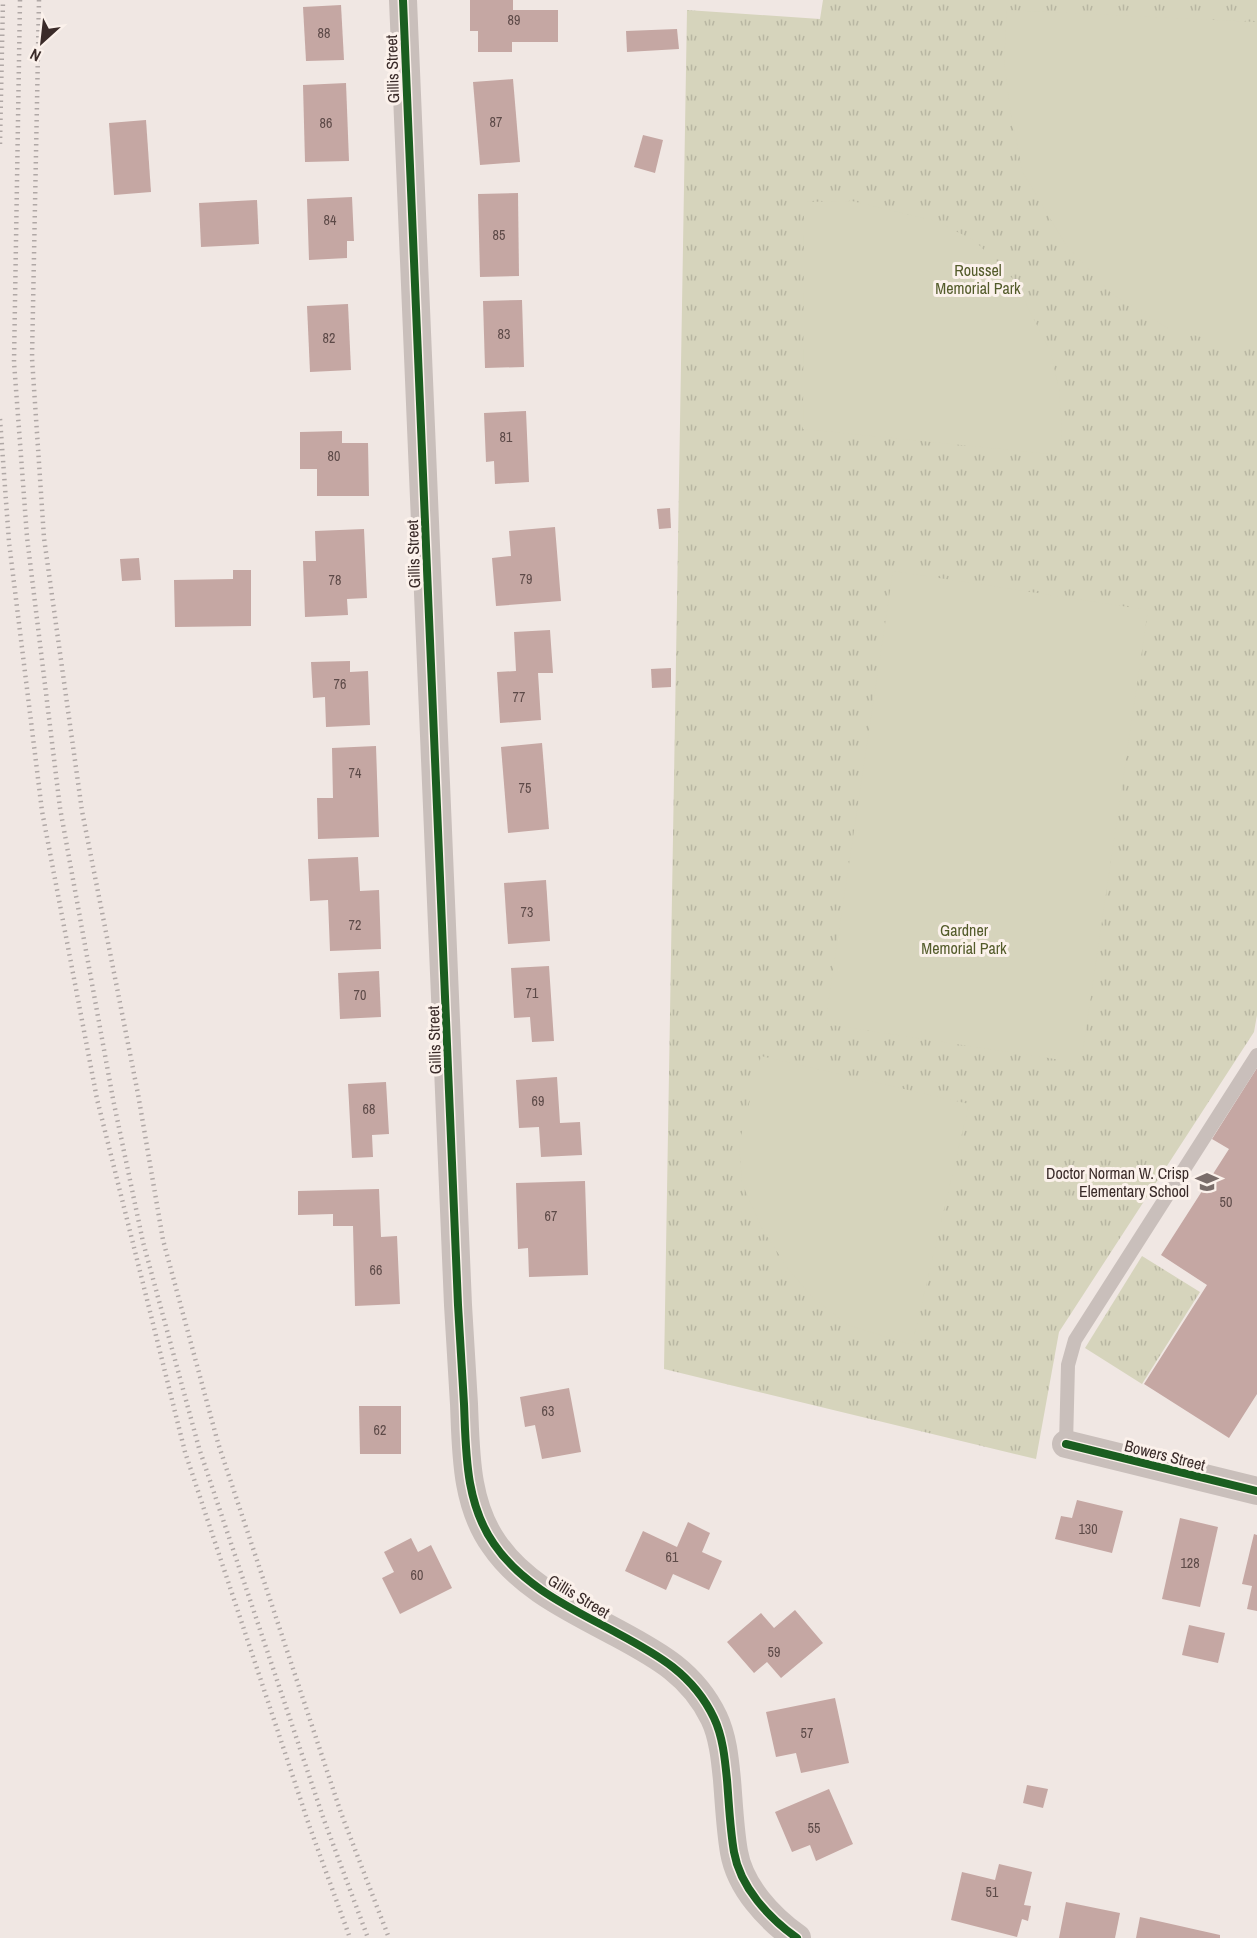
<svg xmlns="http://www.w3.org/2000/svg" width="1257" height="1938" viewBox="0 0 1257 1938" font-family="'Archivo Narrow',sans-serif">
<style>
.park{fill:url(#park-tufts)}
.pitch{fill:#d6d4bc}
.building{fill:#c5a7a3}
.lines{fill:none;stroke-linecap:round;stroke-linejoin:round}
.service{stroke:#c9bfbb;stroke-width:14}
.minor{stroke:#c9bfbb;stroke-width:28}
.rail{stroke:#b0a8a6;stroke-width:4.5;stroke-dasharray:1.5 4.5;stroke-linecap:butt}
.cycleway-casing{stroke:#fbf1eb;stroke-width:11}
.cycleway{stroke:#1b5e20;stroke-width:8}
.labels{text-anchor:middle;stroke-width:6;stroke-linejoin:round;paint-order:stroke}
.number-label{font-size:14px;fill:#5d4a48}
.street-label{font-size:16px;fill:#3a2b29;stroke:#fbf1eb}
.park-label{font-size:16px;fill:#535b2a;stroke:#fbf1eb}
.poi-label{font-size:16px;fill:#3a2b29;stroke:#fbf1eb;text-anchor:end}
</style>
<defs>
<pattern id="park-tufts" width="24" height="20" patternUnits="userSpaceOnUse" patternTransform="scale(1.5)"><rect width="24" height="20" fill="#d6d4bc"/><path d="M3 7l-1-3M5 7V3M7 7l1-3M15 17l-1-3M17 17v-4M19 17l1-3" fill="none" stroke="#b8b6a2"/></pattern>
</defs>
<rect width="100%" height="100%" fill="#f0e7e3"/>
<g class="park">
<polygon points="823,0 1257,0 1257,1015 1254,1032 1059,1332 1036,1459 664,1369 687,10 820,19"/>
<polygon points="1142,1256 1200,1292 1142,1384 1085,1348"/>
</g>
<g class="pitch">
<polygon points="1007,10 1257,22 1257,351 1169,329 1112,294 1066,245 1023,173 1011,115 1004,62"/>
<polygon points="852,201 936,221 975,241 1014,280 1050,351 1059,388 1062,432 1060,455 803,429 804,202"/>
<polygon points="893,571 1148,610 1081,1063 825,1024"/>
<polygon points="761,1056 969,1104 912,1345 848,1325 811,1296 787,1267 761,1227 742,1183 739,1144"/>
</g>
<g class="building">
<polygon points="470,0 513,0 513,10 558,10 558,42 512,42 512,52 478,52 478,31 470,31"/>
<polygon points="341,5 344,60 306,61 303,7"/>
<polygon points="677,29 679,49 627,52 626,31"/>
<polygon points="513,79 520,162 480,165 473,82"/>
<polygon points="346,83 349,161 305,162 303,85"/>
<polygon points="146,120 151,192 114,195 109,123"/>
<polygon points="643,135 663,140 655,173 634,167"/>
<polygon points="518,193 519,276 480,277 478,194"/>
<polygon points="352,197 354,241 347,241 347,258 309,260 307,199"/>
<polygon points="257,200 259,244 201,247 199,203"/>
<polygon points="522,300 524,367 485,368 483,301"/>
<polygon points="348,304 351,370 310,372 307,306"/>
<polygon points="526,411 529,482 495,484 494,461 486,462 484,413"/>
<polygon points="342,431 342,443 368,443 369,496 317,496 317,469 300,469 300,432"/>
<polygon points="670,508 671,528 659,529 657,509"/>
<polygon points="555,527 561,601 496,606 492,558 511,556 509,531"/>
<polygon points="364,529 367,598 347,599 348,615 305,617 303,561 316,561 315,531"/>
<polygon points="139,558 141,580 122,581 120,559"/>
<polygon points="233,570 251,570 251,626 175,627 174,580 233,579"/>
<polygon points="550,630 553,673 538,673 541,720 500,723 497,672 516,671 514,632"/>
<polygon points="350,661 350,672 368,671 370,725 326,727 325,697 313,698 311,662"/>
<polygon points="671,668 671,687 652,688 651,669"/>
<polygon points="542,743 549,829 508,833 501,747"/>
<polygon points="376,746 379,837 318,839 317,798 333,798 332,748"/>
<polygon points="358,857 360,891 379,890 381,949 330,951 328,900 310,901 308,859"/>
<polygon points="546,880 550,941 508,944 504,883"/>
<polygon points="549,966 554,1041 532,1042 530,1017 514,1018 511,968"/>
<polygon points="379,971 381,1017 340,1019 338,973"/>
<polygon points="1257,1068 1257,1394 1229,1438 1144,1384 1207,1285 1161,1255 1229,1149 1212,1139"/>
<polygon points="557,1077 560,1123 580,1122 582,1155 541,1157 539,1127 519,1128 516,1080"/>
<polygon points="386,1082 389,1134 372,1135 373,1157 352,1158 348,1084"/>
<polygon points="585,1181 588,1275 529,1277 528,1248 518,1249 516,1183"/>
<polygon points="379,1189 381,1237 397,1236 400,1304 355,1306 353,1226 333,1226 333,1214 298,1215 298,1191"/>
<polygon points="569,1388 581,1452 542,1459 535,1425 525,1427 520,1397"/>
<polygon points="359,1406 401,1406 401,1454 360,1454"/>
<polygon points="1077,1500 1123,1511 1112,1553 1055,1539 1061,1516 1072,1518"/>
<polygon points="1180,1518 1218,1527 1200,1607 1162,1599"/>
<polygon points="688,1522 710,1533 702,1552 722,1561 709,1590 673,1574 666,1590 625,1571 643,1531 677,1547"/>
<polygon points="1254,1534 1257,1535 1257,1611 1247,1609 1252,1586 1242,1584"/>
<polygon points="411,1538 418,1552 431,1545 452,1588 400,1614 382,1578 394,1572 384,1552"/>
<polygon points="795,1610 823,1643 781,1678 767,1662 754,1673 727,1642 761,1613 774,1628"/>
<polygon points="1189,1625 1225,1633 1218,1663 1182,1655"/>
<polygon points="835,1698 849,1763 801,1773 796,1753 776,1757 766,1712"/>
<polygon points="1027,1785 1048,1789 1043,1808 1023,1803"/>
<polygon points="829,1789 853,1844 816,1861 810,1845 792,1852 775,1812"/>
<polygon points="999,1864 1032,1872 1024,1905 1031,1906 1028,1921 1022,1919 1017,1937 951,1920 962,1872 995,1880"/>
<polygon points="1066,1902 1120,1913 1115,1938 1059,1938"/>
<polygon points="1140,1917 1220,1935 1220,1938 1136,1938"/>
</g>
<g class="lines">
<polyline class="service" points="1066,1444 1068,1365 1075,1340 1257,1055"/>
<g class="minor">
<path d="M403,0L458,1305C460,1338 462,1371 464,1404C466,1451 465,1503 494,1544C523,1587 573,1609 617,1633C658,1655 693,1674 714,1718C723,1737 725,1760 727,1780C729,1804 730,1829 734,1852C740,1887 769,1918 797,1938"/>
<polyline points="1066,1444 1257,1491"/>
</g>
<g class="rail">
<polyline points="20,0 14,362 27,537 60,808 113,1099 143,1242 199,1448 324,1820 368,1938"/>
<polyline points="39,0 32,358 44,538 82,811 138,1094 163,1240 218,1443 341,1813 389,1938"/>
<polyline points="0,144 3,0"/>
<polyline points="0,419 9,542 42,811 97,1099 185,1452 309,1825 350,1938"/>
</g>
<g class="cycleway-casing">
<g id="cycleway">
<path d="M403,0L458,1305C460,1338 462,1371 464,1404C466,1451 465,1503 494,1544C523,1587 573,1609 617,1633C658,1655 693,1674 714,1718C723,1737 725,1760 727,1780C729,1804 730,1829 734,1852C740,1887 769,1918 797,1938"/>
<polyline points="1066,1444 1257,1491"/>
</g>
</g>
<use href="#cycleway" class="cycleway"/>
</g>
<defs>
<g id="school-bare" transform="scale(1.8)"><path d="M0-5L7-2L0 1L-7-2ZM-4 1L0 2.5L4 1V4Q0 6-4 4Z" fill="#7a6d6a" stroke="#fbf1eb" stroke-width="2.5" paint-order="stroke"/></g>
</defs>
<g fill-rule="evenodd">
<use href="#school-bare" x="1207" y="1182"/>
</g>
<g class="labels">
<g class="number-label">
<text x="514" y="25">89</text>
<text x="324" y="38">88</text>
<text x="496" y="127">87</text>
<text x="326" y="128">86</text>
<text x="330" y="225">84</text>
<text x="499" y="240">85</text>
<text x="504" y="339">83</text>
<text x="329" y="343">82</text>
<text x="506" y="442">81</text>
<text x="334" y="461">80</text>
<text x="526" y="584">79</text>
<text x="335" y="585">78</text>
<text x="340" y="689">76</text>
<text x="519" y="702">77</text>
<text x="355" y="778">74</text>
<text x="525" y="793">75</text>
<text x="527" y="917">73</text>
<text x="355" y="930">72</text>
<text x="532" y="998">71</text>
<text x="360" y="1000">70</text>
<text x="538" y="1106">69</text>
<text x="369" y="1114">68</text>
<text x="1226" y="1207">50</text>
<text x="551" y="1221">67</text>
<text x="376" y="1275">66</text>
<text x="548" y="1416">63</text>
<text x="380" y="1435">62</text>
<text x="1088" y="1534">130</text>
<text x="672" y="1562">61</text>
<text x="1190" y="1568">128</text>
<text x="417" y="1580">60</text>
<text x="774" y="1657">59</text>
<text x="807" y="1738">57</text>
<text x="814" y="1833">55</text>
<text x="992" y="1897">51</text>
</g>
<g class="street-label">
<text transform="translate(392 69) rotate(-92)" y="6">Gillis Street</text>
<text transform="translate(413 554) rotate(-92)" y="6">Gillis Street</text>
<text transform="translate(434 1040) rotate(-92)" y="6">Gillis Street</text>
<text transform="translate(1165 1455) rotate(14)" y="6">Bowers Street</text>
<text transform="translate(579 1596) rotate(31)" y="6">Gillis Street</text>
</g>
<g class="park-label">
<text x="978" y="276">Roussel<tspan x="978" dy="18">Memorial Park</tspan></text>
<text x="964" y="936">Gardner<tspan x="964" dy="18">Memorial Park</tspan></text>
</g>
<g class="poi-label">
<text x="1189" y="1179">Doctor Norman W. Crisp<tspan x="1189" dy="18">Elementary School</tspan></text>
</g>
</g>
<g transform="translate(42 42) rotate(207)" stroke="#fbf1eb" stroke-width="4.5" paint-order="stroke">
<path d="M0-4.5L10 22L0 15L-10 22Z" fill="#3a2b29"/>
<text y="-9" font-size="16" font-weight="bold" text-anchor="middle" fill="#3a2b29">N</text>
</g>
</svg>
